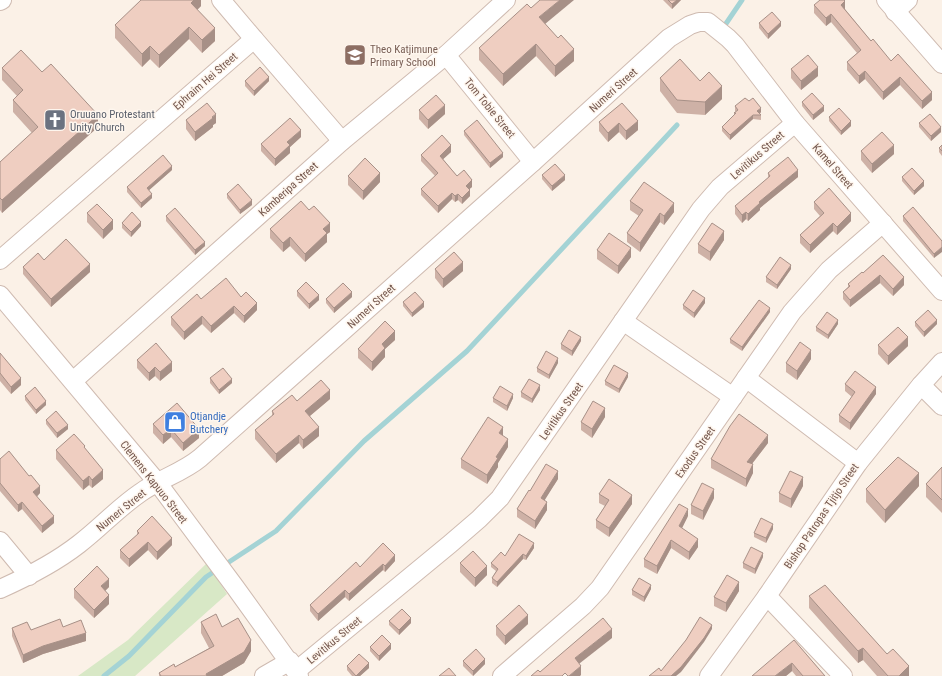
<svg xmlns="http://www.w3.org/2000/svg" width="942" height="676" viewBox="0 0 942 676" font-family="'Roboto Condensed',sans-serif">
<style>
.green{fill:#d8e8c6}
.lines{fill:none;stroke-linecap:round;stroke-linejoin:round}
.stream{stroke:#a4d3d5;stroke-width:5}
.minor-casing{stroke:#cfbbb1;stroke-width:20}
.minor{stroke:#fff;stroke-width:18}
.wall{fill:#ceb1a6}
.shaded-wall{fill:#a79087}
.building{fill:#efcec1;stroke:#a79087}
.labels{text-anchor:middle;stroke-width:3;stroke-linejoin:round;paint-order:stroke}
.education-label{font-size:11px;fill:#785e54;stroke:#fef6ee;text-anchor:start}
.street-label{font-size:11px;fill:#74574d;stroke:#fef6ee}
.worship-label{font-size:11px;fill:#5b616d;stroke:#fef6ee;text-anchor:start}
.shop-label{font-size:11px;fill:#366cbe;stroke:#fef6ee;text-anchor:start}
</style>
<rect width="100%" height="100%" fill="#fbf1e7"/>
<polygon class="green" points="207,563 227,594 135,676 78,676 128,640"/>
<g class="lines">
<g class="stream">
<polyline points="723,28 742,0"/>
<polyline points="229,562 276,531 364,441 467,351 677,125"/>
<polyline points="104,676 129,656 206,577 218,569"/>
</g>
<g class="minor-casing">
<g id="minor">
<polyline points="221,0 254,39"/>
<polyline points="886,0 942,64"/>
<polyline points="0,1 2,0"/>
<polyline points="895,12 908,0"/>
<polyline points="446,55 533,162"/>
<polyline points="0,260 254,39 342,141"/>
<polyline points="0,295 157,482 235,587 299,676"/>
<polyline points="623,321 733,397"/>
<polyline points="746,378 858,463"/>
<polyline points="73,381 342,141 446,55 506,0"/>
<polyline points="921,385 942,406"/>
<polyline points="0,541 29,576"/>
<path d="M0,589C27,577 56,562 79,544C100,528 118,508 140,493C159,479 182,473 200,458L533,162L669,38L690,25L699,22H708L728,38L735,45L795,123L942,291"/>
<polyline points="767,596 843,676"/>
<polyline points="296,671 450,544 479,519 500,498 701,209 720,187 795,123"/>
<polyline points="264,676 290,661"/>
<polyline points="502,676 583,606 600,588 792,312 829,270 883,223"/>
<polyline points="709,676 767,596 858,463 921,385 942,362"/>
</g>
</g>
<use href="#minor" class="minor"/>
</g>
<g class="wall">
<polygon points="201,0 201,6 197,10 215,41 202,53 189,39 159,68 150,59 142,67 115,38 115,25"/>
<polygon points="663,0 681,0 672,9"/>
<polygon points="814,5 845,9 871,41 891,61 932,100 922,109 900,85 883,100 865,79 859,84 847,70 847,62 857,53 831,22 826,26 814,13"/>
<polygon points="759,23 781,26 768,39 759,28"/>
<polygon points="545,24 574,61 555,77 536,56 503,86 479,60 479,48"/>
<polygon points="2,68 42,72 98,127 2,213 0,210 0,162 32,133 13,112 13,100 17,96 2,80"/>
<polygon points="791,69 818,76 801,90 791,78"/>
<polygon points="660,78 700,81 722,99 705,115 677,113 660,91"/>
<polygon points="245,81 269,81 254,96 245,86"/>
<polygon points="749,101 761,112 760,114 761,115 761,120 753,119 730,140 722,131 722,127 734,115 734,113 736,112 735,111 735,106"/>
<polygon points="802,102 824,111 813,120 802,106"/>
<polygon points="419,110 445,114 428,129 419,119"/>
<polygon points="829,117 851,126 841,135 829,121"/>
<polygon points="186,120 216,123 213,125 213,127 195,141 186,129"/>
<polygon points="638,121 638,130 626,140 619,132 608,142 599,131 599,122"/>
<polygon points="919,123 941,132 931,141 919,127"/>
<polygon points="464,131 503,157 490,168 464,135"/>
<polygon points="301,137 290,147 290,153 275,166 261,151 261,144"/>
<polygon points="942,145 942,156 939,152 939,148"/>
<polygon points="861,151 894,154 872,173 861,160"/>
<polygon points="451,152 443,159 457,176 472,187 469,189 470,196 462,204 458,200 455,202 452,199 438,213 421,195 421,189 435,176 421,161 421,155"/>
<polygon points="172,170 149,190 152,198 141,208 127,192 127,187"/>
<polygon points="768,173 798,177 760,208 760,210 748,221 746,219 742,223 735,214 735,206 768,178"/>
<polygon points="542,175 565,180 552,191 542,179"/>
<polygon points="348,176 380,182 363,200 348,185"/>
<polygon points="902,177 924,186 914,195 902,181"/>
<polygon points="227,194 252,205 240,214 227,198"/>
<polygon points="630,201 674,212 664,225 660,222 640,252 627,242 627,233 639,216 630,210"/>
<polygon points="814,202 851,221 837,235 833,231 810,253 800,243 800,235 820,216 814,209"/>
<polygon points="87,213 113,229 103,239 87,222"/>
<polygon points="166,216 205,246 195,255 166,221"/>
<polygon points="903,216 942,241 934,258 903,221"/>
<polygon points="122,223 141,226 131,237 122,228"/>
<polygon points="270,229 330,232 327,234 327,242 305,262 290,246 283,252 270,238"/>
<polygon points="724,240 710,261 698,253 698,244"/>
<polygon points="597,250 631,257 618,274 597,259"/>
<polygon points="883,255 904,285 893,296 880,283 850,307 843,299 843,292 848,287 848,284 863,273"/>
<polygon points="44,260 90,272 51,307 23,274 23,267"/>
<polygon points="435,269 463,271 443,288 435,278"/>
<polygon points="791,269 777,289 766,282 766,277"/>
<polygon points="297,291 319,300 309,309 297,296"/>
<polygon points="241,297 257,310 244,323 234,313 211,333 202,324 184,340 171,325 171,317 201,299"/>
<polygon points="352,297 334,313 326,303 326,299"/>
<polygon points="403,302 424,307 412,317 403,306"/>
<polygon points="705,303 694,318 683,309 683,305"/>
<polygon points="770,312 742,351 730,343 730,339"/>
<polygon points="915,322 937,324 924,337 915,326"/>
<polygon points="838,324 828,339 816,331 816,327"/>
<polygon points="395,340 385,349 385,357 372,371 358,358 358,349"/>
<polygon points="581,341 572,356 561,349 561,344"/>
<polygon points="878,345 908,346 888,365 878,354"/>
<polygon points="0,353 21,385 11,394 0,381"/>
<polygon points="811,359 797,380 786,372 786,363"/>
<polygon points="137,360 172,371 160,381 155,376 149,381 137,368"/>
<polygon points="558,363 549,379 537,372 537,368"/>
<polygon points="628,377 619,393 605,385 605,381"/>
<polygon points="210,378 232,383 219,394 210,383"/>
<polygon points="845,384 876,394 850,430 839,422 839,415 852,397 845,391"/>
<polygon points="540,390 532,403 521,397 521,392"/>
<polygon points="25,396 46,405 36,414 25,400"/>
<polygon points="493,398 513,398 507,411 493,402"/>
<polygon points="330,399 310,416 319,436 303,449 299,443 276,463 255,439 255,430 272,416 272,411 297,401"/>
<polygon points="605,417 592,438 581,430 581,422"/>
<polygon points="46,420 68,429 57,438 46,424"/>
<polygon points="153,424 199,429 199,438 183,451 171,437 163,444 153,433"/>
<polygon points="768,443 752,464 753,473 746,487 711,468 711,459"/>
<polygon points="508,447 498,463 498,467 487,484 461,468 461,459"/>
<polygon points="85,449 103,479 92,488 89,485 83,490 56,459 56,450"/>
<polygon points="0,459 40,493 37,497 54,523 42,533 22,509 18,512 0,491"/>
<polygon points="942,467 942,513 926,497 926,484"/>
<polygon points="558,479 544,500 547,510 535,529 517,517 517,509 530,491"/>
<polygon points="803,486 791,508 779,502 779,493"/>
<polygon points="919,486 885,523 866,502 866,489"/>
<polygon points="599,494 632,504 609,537 596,528 596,520 605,506 599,503"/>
<polygon points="714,498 703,520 691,514 691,505"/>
<polygon points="688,516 682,528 698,547 689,560 671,548 657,574 644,567 644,559"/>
<polygon points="773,529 766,543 754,537 754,533"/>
<polygon points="137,531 172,545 157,560 148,550 129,567 120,558 120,550 137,535"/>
<polygon points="534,548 526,560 523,559 497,587 492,583 492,578 496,571 491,567 491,563 505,556"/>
<polygon points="763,557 755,574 743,568 743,563"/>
<polygon points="395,561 385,572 383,570 349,601 345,597 318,621 310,611 310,605 360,567"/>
<polygon points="460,563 487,575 475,587 460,572"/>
<polygon points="109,587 105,591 109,604 94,618 74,598 74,589"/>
<polygon points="651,589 644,602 632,595 632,590"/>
<polygon points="739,591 726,612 714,606 714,597"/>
<polygon points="809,596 887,654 909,676 877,676 863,660 858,663 809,608"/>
<polygon points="389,621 411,623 399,635 389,625"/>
<polygon points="201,622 222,627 251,651 244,663 222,676 159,676 159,673 175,667 209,648 201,633"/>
<polygon points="528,624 505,645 496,635 496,626"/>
<polygon points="63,627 86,641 43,654 23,663 12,636 12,628 31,630"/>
<polygon points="794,640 825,676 796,676 792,671 786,676"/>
<polygon points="370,647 391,649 379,661 370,651"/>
<polygon points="463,661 485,664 473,676 463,666"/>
<polygon points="347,666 369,668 360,676 352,676 347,670"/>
</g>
<g class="shaded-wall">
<polygon points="194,0 201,0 201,6 191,16 191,3"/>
<polygon points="560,0 574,0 539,29 539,17"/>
<polygon points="677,0 681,0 672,9 672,4"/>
<polygon points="845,1 845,9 841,13 841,5"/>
<polygon points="831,14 831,22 826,26 826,18"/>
<polygon points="781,22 781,26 768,39 768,34"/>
<polygon points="189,27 189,39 159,68 159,55"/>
<polygon points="215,28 215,41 202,53 202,40"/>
<polygon points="536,44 536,56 503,86 503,74"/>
<polygon points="150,46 150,59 142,67 142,54"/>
<polygon points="574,49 574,61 555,77 555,66"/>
<polygon points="818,67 818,76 801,90 801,81"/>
<polygon points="865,71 865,79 859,84 859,76"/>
<polygon points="269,77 269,81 254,96 254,91"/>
<polygon points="900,77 900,85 883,100 883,92"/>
<polygon points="722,86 722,99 705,115 705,102"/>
<polygon points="932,92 932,100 922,109 922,101"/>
<polygon points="445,105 445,114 428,129 428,120"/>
<polygon points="824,106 824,111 813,120 813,115"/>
<polygon points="761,108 761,112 758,115 757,111"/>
<polygon points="216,114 216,123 213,125 213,127 195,141 195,132"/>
<polygon points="98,115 98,127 2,213 2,200"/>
<polygon points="753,115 753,119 730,140 730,135"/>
<polygon points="638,121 638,130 626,140 626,131"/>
<polygon points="851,121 851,126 841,135 841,131"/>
<polygon points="619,123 619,132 608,142 608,133"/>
<polygon points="941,127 941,132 931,141 931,136"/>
<polygon points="301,130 301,137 290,147 290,153 275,166 275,159 287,142"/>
<polygon points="451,145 451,152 440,162 440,156"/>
<polygon points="894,145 894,154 872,173 872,164"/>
<polygon points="503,153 503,157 490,168 490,163"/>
<polygon points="172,166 172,170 147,192 147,188"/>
<polygon points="798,170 798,177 760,208 760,210 748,221 748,214 759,202"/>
<polygon points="380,173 380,182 363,200 363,191"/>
<polygon points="565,175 565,180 552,191 552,186"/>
<polygon points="472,180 472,187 466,192 466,186"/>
<polygon points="924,181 924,186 914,195 914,191"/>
<polygon points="470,190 470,196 462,204 462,198"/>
<polygon points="452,193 452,199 438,213 438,206"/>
<polygon points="152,194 152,198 141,208 141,203"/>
<polygon points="458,194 458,200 455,202 455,196"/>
<polygon points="252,200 252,205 240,214 240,210"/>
<polygon points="674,203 674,212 664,225 664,216"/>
<polygon points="746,212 746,219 742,223 742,215"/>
<polygon points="660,213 660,222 640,252 640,243"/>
<polygon points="851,213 851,221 837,235 837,227"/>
<polygon points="113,220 113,229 103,239 103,230"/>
<polygon points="141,222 141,226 131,237 131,232"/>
<polygon points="330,223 330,232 327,234 327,242 305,262 305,254 323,229"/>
<polygon points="833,223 833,231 810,253 810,245"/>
<polygon points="724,231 724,240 710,261 710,252"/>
<polygon points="290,237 290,246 283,252 283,243"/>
<polygon points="205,242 205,246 195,255 195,250"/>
<polygon points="942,247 942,252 934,258 934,254"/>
<polygon points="631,248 631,257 618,274 618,266"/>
<polygon points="463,262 463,271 443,288 443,279"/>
<polygon points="90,264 90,272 51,307 51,299"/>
<polygon points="791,265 791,269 777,289 777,285"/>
<polygon points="880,275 880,283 850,307 850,300"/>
<polygon points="904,277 904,285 893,296 893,289"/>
<polygon points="352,292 352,297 334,313 334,308"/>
<polygon points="319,295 319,300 309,309 309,304"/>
<polygon points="705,298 705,303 694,318 694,313"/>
<polygon points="424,302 424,307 412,317 412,313"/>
<polygon points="257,303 257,310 244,323 244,316"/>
<polygon points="234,306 234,313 211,333 211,326"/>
<polygon points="770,308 770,312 742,351 742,347"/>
<polygon points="202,316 202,324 184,340 184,332"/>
<polygon points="838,320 838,324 828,339 828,335"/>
<polygon points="937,320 937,324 924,337 924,332"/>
<polygon points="395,331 395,340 385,349 385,357 372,371 372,362 382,344"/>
<polygon points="581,337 581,341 572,356 572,351"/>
<polygon points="908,337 908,346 888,365 888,356"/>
<polygon points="811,350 811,359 797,380 797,371"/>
<polygon points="558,358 558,363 549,379 549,375"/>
<polygon points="172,362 172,371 160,381 160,372"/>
<polygon points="155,367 155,376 149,381 149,373"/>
<polygon points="628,373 628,377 619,393 619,389"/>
<polygon points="21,378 21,385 11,394 11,387"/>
<polygon points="232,379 232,383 219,394 219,390"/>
<polygon points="540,385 540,390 532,403 532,399"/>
<polygon points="876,387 876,394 850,430 850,423"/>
<polygon points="330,390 330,399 305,420 305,411"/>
<polygon points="513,394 513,398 507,411 507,406"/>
<polygon points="46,401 46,405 36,414 36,410"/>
<polygon points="605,408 605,417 592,438 592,429"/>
<polygon points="68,425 68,429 57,438 57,433"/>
<polygon points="319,427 319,436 303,449 303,440"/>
<polygon points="503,427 503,436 499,433"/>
<polygon points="171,429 171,437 163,444 163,435"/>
<polygon points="199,429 199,438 183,451 183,443"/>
<polygon points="299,435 299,443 276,463 276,454"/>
<polygon points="768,435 768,443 747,470 747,462"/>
<polygon points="508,439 508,447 498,463 498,467 487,484 487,475 496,457"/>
<polygon points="753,464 753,473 746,487 746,479"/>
<polygon points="103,470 103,479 92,488 92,480"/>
<polygon points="558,471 558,479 541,506 541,498"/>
<polygon points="919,473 919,486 885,523 885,510"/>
<polygon points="89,476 89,485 83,490 83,481"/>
<polygon points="803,477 803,486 791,508 791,499"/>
<polygon points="40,486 40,493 33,500 33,492"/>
<polygon points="714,489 714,498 703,520 703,511"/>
<polygon points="632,495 632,504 609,537 609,528"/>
<polygon points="22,502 22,509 18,512 18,505"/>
<polygon points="547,502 547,510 535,529 535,521"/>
<polygon points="688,509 688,516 679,534 679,526"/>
<polygon points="54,516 54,523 42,533 42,526"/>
<polygon points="773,524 773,529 766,543 766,538"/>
<polygon points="172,538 172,545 157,560 157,552"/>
<polygon points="698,539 698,547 689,560 689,552"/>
<polygon points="671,540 671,548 657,574 657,566"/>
<polygon points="148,542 148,550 129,567 129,559"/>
<polygon points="534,543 534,548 526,560 526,556"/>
<polygon points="763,553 763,557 755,574 755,569"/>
<polygon points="523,554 523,559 497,587 497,582"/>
<polygon points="395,555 395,561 385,572 385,566"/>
<polygon points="383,564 383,570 349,601 349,594"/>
<polygon points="487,566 487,575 475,587 475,578"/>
<polygon points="109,579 109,587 101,595 101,586"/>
<polygon points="739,582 739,591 726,612 726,603"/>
<polygon points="651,585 651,589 644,602 644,597"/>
<polygon points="345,590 345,597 318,621 318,614"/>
<polygon points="109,595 109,604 94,618 94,610"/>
<polygon points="528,615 528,624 505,645 505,636"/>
<polygon points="411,618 411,623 399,635 399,630"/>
<polygon points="712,625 712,629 704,642 681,672 676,676 671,676"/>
<polygon points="612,629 612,638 575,667 575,658"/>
<polygon points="86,633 86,641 43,654 23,663 23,655 43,646"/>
<polygon points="251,640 251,651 244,663 222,676 206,676 206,674"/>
<polygon points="391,644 391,649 379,661 379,656"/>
<polygon points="863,648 863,660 858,663 858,651"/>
<polygon points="485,659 485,664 473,676 473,671"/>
<polygon points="369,663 369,668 360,676 356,676"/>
<polygon points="792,663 792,671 786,676 775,676"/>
<polygon points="581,666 581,675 580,676 569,676"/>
<polygon points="909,666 909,676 899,676"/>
</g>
<g class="building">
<polygon points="141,0 194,0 191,3 215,28 202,40 189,27 159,55 150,46 142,54 115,25"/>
<polygon points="540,0 560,0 539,17 558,38 561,35 574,49 555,66 536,44 503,74 479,48 527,4 531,8"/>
<polygon points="668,0 677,0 672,4"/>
<polygon points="820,0 844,0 845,1 841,5 871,41 873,39 891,61 898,54 932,92 922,101 900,77 883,92 865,71 859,76 847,62 861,50 831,14 826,18 814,5"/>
<polygon points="772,12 781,22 768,34 759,23"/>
<polygon points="21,50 42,72 51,64 98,115 2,200 0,198 0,162 38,127 13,100 23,90 2,68"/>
<polygon points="808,55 818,67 801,81 791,69"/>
<polygon points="680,59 700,81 709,72 722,86 705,102 677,100 660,78"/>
<polygon points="260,67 269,77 254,91 245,81"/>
<polygon points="812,93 824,106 813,115 802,102"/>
<polygon points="436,95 445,105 428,120 419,110"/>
<polygon points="745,98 749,101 753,98 761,108 757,111 761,115 753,115 730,135 722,127 736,113 734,113 738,110 735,106"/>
<polygon points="207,103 216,114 212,117 213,118 195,132 186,120"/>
<polygon points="622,103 638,121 626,131 619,123 608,133 599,122"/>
<polygon points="839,108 851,121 841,131 829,117"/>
<polygon points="930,114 941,127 931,136 919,123"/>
<polygon points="290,118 301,130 287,142 290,145 275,159 261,144"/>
<polygon points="477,120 503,153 490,163 464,131"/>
<polygon points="882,132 894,145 872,164 861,151"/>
<polygon points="442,135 451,145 440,156 457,176 464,170 472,180 466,186 470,190 462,198 458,194 455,196 452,193 438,206 421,189 438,173 421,155"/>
<polygon points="942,145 942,151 939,148"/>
<polygon points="163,155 172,166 147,188 152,194 141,203 127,187"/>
<polygon points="788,157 798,170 759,202 760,203 748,214 746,212 742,215 735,206 770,176 768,173"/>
<polygon points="365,158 380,173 363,191 348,176"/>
<polygon points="555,164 565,175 552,186 542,175"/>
<polygon points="912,168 924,181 914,191 902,177"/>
<polygon points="644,182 674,203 664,216 660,213 640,243 627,233 643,210 630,201"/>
<polygon points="238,184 252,200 240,210 227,194"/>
<polygon points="829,188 851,213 837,227 833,223 810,245 800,235 824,213 814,202"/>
<polygon points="301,201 309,210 314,206 330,223 323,229 327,233 305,254 290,237 283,243 270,229"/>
<polygon points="97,204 113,220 103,230 87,213"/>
<polygon points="913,207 942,241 942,247 934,254 903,216"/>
<polygon points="175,208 205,242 195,250 166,216"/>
<polygon points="132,212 141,222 131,232 122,223"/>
<polygon points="712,223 724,231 710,252 698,244"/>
<polygon points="609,233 631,248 618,266 597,250"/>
<polygon points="66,239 90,264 51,299 23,267 38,253 44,260"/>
<polygon points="454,252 463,262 443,279 435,269"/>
<polygon points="883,255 904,277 893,289 880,275 850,300 843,292 850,286 848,284 862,272 863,273"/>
<polygon points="780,257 791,265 777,285 766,277"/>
<polygon points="226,278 241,297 246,292 257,303 244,316 234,306 211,326 202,316 184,332 171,317 197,294 201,299"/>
<polygon points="306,282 319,295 309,304 297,291"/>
<polygon points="343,283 352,292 334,308 326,299"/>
<polygon points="693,290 705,298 694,313 683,305"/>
<polygon points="415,292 424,302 412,313 403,302"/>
<polygon points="759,300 770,308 742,347 730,339"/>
<polygon points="928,310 937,320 924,332 915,322"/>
<polygon points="827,312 838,320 828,335 816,327"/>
<polygon points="385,321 395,331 382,344 385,348 372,362 358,349"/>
<polygon points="898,327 908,337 888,356 878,345"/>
<polygon points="569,330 581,337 572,351 561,344"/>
<polygon points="800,342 811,350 797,371 786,363"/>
<polygon points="156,343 172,362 160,372 155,367 149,373 137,360"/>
<polygon points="546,351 558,358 549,375 537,368"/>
<polygon points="0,353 21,378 11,387 0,373"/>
<polygon points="614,365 628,373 619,389 605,381"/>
<polygon points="223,368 232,379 219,390 210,378"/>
<polygon points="855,371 876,387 850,423 839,415 855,392 845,384"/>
<polygon points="529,379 540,385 532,399 521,392"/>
<polygon points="321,380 330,390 305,411 319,427 303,440 299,435 276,454 255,430 274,414 272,411 292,395 297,401"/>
<polygon points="500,386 513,394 507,406 493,398"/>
<polygon points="35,387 46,401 36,410 25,396"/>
<polygon points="593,401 605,408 592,429 581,422"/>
<polygon points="177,403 199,429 183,443 171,429 163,435 153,424"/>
<polygon points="56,411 68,425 57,433 46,420"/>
<polygon points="739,414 768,435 747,462 753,464 746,479 711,459 730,426"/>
<polygon points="488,417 503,427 499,433 508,439 496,457 498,458 487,475 461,459"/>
<polygon points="74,434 85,446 84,447 103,470 92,480 89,476 83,481 56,450"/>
<polygon points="9,451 29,476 31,475 40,486 33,492 54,516 42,526 22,502 18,505 0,483 0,459"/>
<polygon points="898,457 919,473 885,510 866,489"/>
<polygon points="546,464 558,471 541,498 547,502 535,521 517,509 529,490 530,491"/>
<polygon points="942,467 942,500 926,484"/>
<polygon points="790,471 803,477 791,499 779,493"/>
<polygon points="609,479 632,495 609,528 596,520 609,500 599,494"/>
<polygon points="702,483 714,489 703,511 691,505"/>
<polygon points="679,504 688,509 679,526 698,539 689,552 671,540 657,566 644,559"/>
<polygon points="152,516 172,538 157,552 148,542 129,559 120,550 139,533 137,531"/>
<polygon points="761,518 773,524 766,538 754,533"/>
<polygon points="519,534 534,543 526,556 523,554 497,582 492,578 498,569 491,563 501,552 505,556"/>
<polygon points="383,543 395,555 385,566 383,564 349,594 345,590 318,614 310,605 356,562 360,567"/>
<polygon points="751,547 763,553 755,569 743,563"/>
<polygon points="473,551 487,566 475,578 460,563"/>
<polygon points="97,566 109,579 101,586 109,595 94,610 74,589"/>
<polygon points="727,575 739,582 726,603 714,597"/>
<polygon points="639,578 651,585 644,597 632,590"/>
<polygon points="825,585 887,654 893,649 909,666 899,676 888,676 863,648 858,651 809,596"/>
<polygon points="519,605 528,615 505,636 496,626"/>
<polygon points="402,609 411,618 399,630 389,621"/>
<polygon points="216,614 222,627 238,618 251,640 244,652 206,674 207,676 161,676 159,673 174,664 175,667 214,646 201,622"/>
<polygon points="700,617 712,625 704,638 681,667 671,676 649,676 659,668 661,671 686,640"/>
<polygon points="603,618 612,629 575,658 581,666 569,676 568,676 565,673 562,676 531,676 538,670 540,672"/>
<polygon points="60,619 63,627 81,620 86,633 43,646 23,655 12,628 27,622 31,630"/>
<polygon points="382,635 391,644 379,656 370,647"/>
<polygon points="794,640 825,676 803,676 792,663 775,676 752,676"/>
<polygon points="476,649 485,659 473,671 463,661"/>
<polygon points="359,654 369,663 356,676 347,666"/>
<polygon points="449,668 456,676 439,676"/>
</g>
<defs>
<g id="school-square" transform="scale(1.15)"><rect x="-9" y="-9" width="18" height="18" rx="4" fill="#8d6e63" stroke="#fef6ee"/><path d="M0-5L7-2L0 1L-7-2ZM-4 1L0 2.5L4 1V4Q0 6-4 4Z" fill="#fff"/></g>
<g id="church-square" transform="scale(1.15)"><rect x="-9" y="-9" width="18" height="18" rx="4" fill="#6b7280" stroke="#fef6ee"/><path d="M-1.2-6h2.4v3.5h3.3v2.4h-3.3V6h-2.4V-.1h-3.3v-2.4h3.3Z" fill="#fff"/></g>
<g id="shop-square" transform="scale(1.15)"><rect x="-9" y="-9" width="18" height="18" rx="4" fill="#3f7fe0" stroke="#fef6ee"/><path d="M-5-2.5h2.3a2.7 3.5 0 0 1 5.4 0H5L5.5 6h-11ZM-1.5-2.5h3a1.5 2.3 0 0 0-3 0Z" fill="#fff"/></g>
</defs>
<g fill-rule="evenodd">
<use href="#school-square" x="355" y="55"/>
<use href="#church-square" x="55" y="120"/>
<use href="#shop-square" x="175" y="422"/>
</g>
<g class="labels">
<g class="education-label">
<text x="370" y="53">Theo Katjimune<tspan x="370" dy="13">Primary School</tspan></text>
</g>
<g class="street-label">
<text transform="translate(205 81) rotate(-41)" y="4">Ephraim Hei Street</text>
<text transform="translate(613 90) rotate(-42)" y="4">Numeri Street</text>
<text transform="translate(490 108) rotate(51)" y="4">Tom Tobie Street</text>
<text transform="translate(757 155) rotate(-41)" y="4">Levitikus Street</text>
<text transform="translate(833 166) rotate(49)" y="4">Kamel Street</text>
<text transform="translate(288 189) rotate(-42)" y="4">Kamberipa Street</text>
<text transform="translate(371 306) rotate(-42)" y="4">Numeri Street</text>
<text transform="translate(561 411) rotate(-55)" y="4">Levitikus Street</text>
<text transform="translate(695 452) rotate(-55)" y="4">Exodus Street</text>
<text transform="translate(154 482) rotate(52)" y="4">Clemens Kapuuo Street</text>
<text transform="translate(121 510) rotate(-39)" y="4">Numeri Street</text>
<text transform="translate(821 516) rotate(-56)" y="4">Bishop Patropas Tjitjo Street</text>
<text transform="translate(334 640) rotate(-40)" y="4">Levitikus Street</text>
</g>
<g class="worship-label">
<text x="70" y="118">Oruuano Protestant<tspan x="70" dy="13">Unity Church</tspan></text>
</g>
<g class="shop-label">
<text x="190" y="420">Otjandje<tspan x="190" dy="13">Butchery</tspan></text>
</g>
</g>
</svg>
